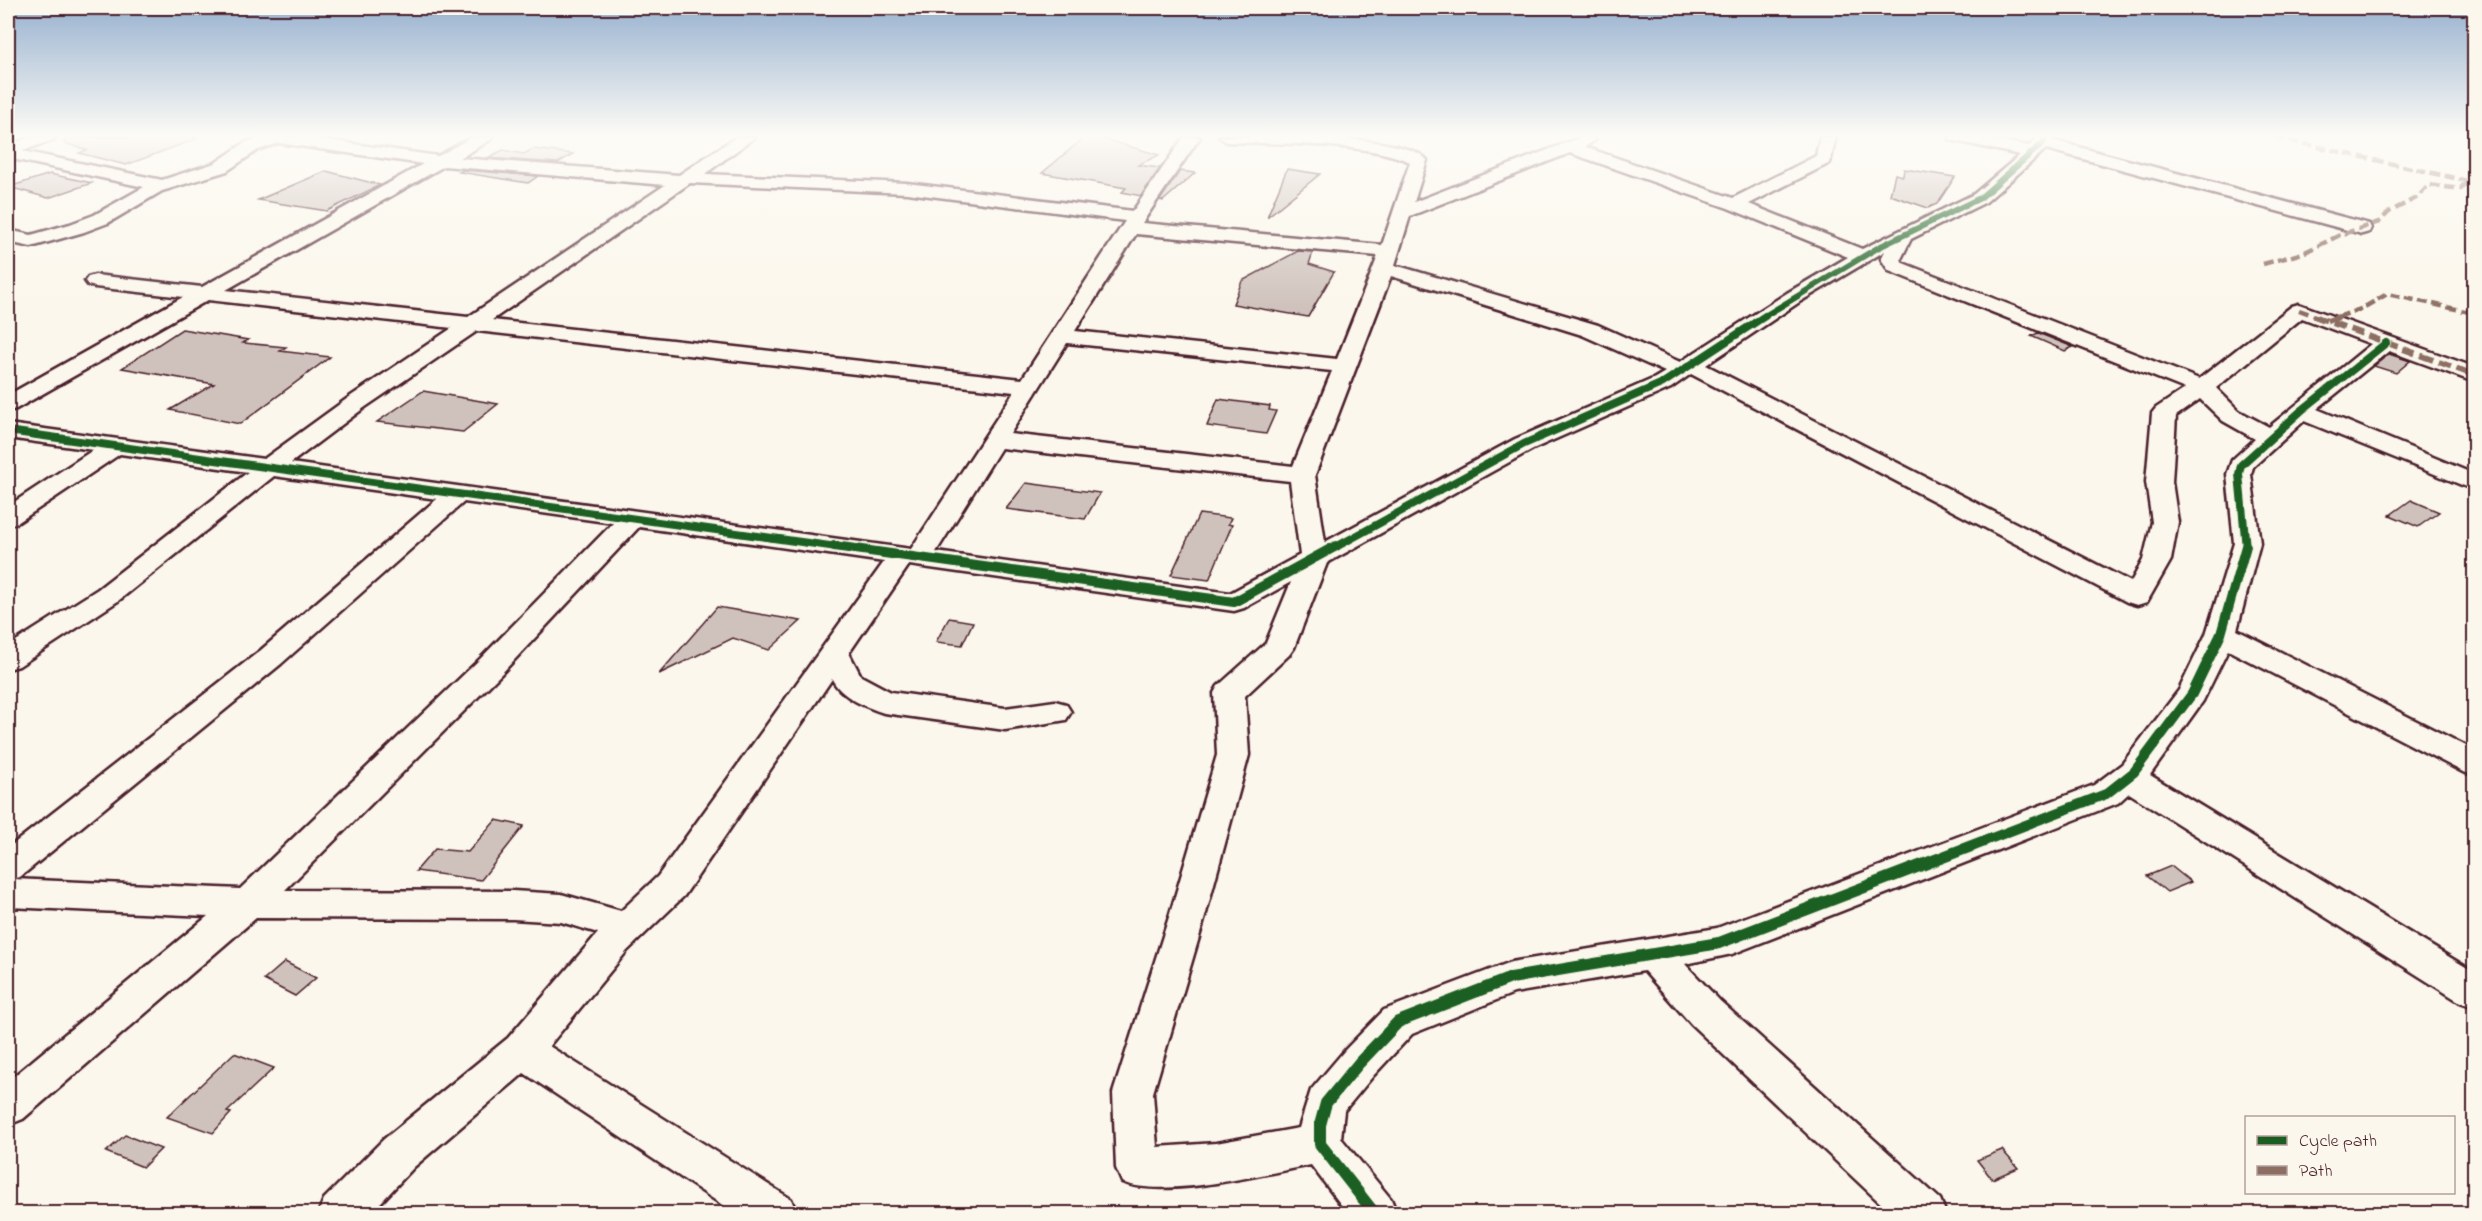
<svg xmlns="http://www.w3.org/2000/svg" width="2482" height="1221" viewBox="0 0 2482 1221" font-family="'Indie Flower',sans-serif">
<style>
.building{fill:#cfc2bc;stroke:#4a1f2b;stroke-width:1.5}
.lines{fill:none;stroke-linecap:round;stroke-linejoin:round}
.minor-casing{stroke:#4a1f2b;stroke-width:5}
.minor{fill:#fbf7ec;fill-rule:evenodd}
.quiet-far1{stroke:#8d6e63;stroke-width:4.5;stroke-dasharray:10 4.5;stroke-linecap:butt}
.quiet{stroke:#8d6e63;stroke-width:6;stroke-dasharray:13 6;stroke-linecap:butt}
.cycleway-far3-casing{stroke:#fbf7ec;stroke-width:8}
.cycleway-far2-casing{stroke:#fbf7ec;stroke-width:10}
.cycleway-far1-casing{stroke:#fbf7ec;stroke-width:14}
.cycleway-casing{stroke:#fbf7ec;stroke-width:16}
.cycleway-far3{stroke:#1b5e20;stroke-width:6}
.cycleway-far2{stroke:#1b5e20;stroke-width:8}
.cycleway-far1{stroke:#1b5e20;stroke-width:10}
.cycleway{stroke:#1b5e20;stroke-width:12}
</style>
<rect width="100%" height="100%" fill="#fbf7ec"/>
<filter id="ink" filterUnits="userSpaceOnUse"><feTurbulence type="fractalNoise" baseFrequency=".0167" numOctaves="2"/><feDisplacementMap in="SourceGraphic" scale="12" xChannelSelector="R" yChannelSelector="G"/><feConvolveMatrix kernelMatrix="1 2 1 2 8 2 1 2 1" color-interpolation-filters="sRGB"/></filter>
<g filter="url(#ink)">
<g class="building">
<polygon points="65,137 196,137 196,139 126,165 79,153 87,150 64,143"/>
<polygon points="1085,137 1097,137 1159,155 1138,165 1160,168 1141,196 1122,192 1126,188 1042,173"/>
<polygon points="533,149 573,154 558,163 487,158 503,150 524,154"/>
<polygon points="1287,169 1320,174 1267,217"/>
<polygon points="1904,169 1955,177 1937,204 1928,208 1890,195 1895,174 1903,176"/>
<polygon points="463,170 538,176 528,183 459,172"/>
<polygon points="326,171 380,185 327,211 258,200"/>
<polygon points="1180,171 1195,173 1163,201 1160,200"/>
<polygon points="50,174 92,183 48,198 9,187"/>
<polygon points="1298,251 1313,252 1309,264 1334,272 1308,317 1233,304 1242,281"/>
<polygon points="182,329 248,340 243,343 286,347 280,351 330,357 240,424 170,410 214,384 122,368"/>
<polygon points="2038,333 2073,347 2065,351 2031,336"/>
<polygon points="2389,354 2410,361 2396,373 2374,366"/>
<polygon points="423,391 498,404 463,432 377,422"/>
<polygon points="1218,399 1270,406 1269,410 1276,411 1266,434 1207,426"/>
<polygon points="1026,483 1100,493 1085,519 1006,509"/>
<polygon points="2411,500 2439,512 2418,527 2390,515"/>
<polygon points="1199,514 1231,518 1228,524 1232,525 1209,580 1171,575"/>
<polygon points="717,607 801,621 769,650 733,638 659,674"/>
<polygon points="949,618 973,622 962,645 936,642"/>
<polygon points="496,820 524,826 481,880 416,871 435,849 468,852"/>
<polygon points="2171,866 2191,882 2167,892 2147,876"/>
<polygon points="285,962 316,978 295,996 264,980"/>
<polygon points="234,1053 274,1068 227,1112 231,1113 213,1133 167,1117"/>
<polygon points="125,1135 161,1149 143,1167 106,1152"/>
<polygon points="2002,1150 2018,1168 1992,1179 1977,1160"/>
</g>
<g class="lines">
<g class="minor-casing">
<path id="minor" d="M31,137H55L53,140L22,151L162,180L215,163L246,142L264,137H305L438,156L472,137H492L490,140L460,158L679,175L736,137H755L705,174L907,183L1133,211L1184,137H1200L1142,223L1382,245L1410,162C1368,142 1276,144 1227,142L1219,137C1255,135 1407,133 1427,160L1414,202L1581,137H1593L1595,140L1585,147L1733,198L1816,156L1820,137H1836L1830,163L1749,204L1862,249L1974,194L2020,155L1951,140L1949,137H1980L2029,146L2038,137H2054L2052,140L2369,224L2371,228L2369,232L2362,234L2046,149L1986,202L1911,239L1901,259L1903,263L2199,379L2292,306L2299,304L2474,367V382L2389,351L2317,409L2474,474V490L2304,421L2253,467L2251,474L2260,543L2237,630L2474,750V775L2463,772L2228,650L2203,701L2150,775L2474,972V1007L2460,1002L2129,793L2118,803L1732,954L1685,964L1720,1001L1940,1199L1946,1214H1892L1692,1025L1644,971L1514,993L1412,1034L1373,1076L1344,1111L1341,1138L1391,1199L1397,1214H1348L1311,1165C1265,1174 1164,1199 1122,1182L1116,1168L1113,1093L1169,917L1217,755L1214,693L1218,686L1266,643L1291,582L1244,608L1234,611L909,565L849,653L861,676L891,692L1005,708L1055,701L1066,704L1071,712L1066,720L1005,730L884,713C865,707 840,696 832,679L684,896L627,951L549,1046L791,1199L797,1214H736L524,1073L414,1167L370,1214H318L324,1199L384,1139L508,1038L598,933L561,922L513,919L256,918L23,1119L8,1125V1081L208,916L8,907V848L261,650L437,499L274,476L118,601L19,666L8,669V646L98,589L248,472L120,454L17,523L8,525V506L93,450L8,438V424L264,459L348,398L452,328L208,300L16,409L8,411V395L183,297L95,287L88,285L85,281L88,277L95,275L202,287L423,164L279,143L258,150L227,171L162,191L108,223L84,232L31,247L8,242V230L31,235L70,224L94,215L144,187L8,158V145ZM1570,153L1728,208L1848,257L1787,293L1680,362L1598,325L1395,265L1410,216ZM444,166L665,185L468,317L226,290ZM690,183L907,193L1125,221L1022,379L492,320ZM1136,234L1378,256L1337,359L1075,331ZM1885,251L1881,259L1889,271L2185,389L2156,408L2152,413L2146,482L2152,522L2143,560L2131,582L1706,365L1801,301ZM1391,276L1582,335L1665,372L1655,378L1515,439L1325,542L1315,475ZM2302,318L2371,344L2269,427L2239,411L2216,388ZM477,331L1014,392L911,549L291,463L364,408ZM1067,343L1332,371L1293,466L1010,434ZM1691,374L2127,602L2137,605L2147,602L2171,560L2178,522L2172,482L2176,416L2200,399L2223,421L2255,439L2232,460L2227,474L2234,543L2206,634L2179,690L2122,764L2094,785L1717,928L1511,962L1384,1010L1345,1050L1311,1090L1299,1128L1216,1143L1157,1147L1153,1093L1205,917L1249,755L1245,696L1289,655L1294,648L1327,563L1533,449L1671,388ZM1001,448L1290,481L1300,555L1230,593L936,552ZM464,502L613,523L480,659L240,889L13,879L20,877L281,664ZM639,527L884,562L658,876L621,911L561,894L513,891L285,890L502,673Z"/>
</g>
<use href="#minor" class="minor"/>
<g class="quiet-far1">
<polyline points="2275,137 2472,182"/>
<polyline points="2263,264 2303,253 2340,235 2379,222 2389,212 2418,197 2429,185 2461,189 2463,185 2474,183"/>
<polyline points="2299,310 2318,317"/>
<polyline points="2338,317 2361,309 2387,294 2474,313"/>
</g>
<g class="quiet">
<polyline points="2314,316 2474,375"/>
<polyline points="2327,321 2342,316"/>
</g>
<g class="cycleway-far3-casing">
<polyline id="cycleway-far3" points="1763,317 1879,247 1980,198 2043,143 2046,137"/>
</g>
<g class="cycleway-far2-casing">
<g id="cycleway-far2">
<polyline points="8,431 844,548"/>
<polyline points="1334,548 1524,444 1663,383 1765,316"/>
<polyline points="2246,548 2239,474 2241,465 2301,411 2386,343"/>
</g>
</g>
<g class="cycleway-far1-casing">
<g id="cycleway-far1">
<polyline points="834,546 1234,602 1336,546"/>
<polyline points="1979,843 2106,794 2134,772 2192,694 2221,634 2246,546"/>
</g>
</g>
<g class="cycleway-casing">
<polyline id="cycleway" points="1375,1214 1320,1144 1320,1125 1326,1103 1359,1063 1398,1022 1511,978 1719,943 1982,842"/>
</g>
<use href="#cycleway-far3" class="cycleway-far3"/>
<use href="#cycleway-far2" class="cycleway-far2"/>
<use href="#cycleway-far1" class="cycleway-far1"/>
<use href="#cycleway" class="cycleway"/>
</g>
</g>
<linearGradient id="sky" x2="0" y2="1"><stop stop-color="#97b1cf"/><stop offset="0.44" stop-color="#fdfbf6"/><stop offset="1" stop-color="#fdfbf6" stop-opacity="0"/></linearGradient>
<rect width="2482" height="308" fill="url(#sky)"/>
<rect width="2482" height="1221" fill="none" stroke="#fbf7ec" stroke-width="30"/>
<rect x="15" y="15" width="2452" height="1191" fill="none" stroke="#4a1f2b" stroke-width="2" filter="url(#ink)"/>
<rect x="2245" y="1116" width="210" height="78" fill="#fbf7ec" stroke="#b4a19f" stroke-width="1.5"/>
<rect x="2257" y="1136" width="30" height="9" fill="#1b5e20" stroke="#b4a19f" stroke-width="1.5"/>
<text x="2299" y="1146" font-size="18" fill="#4a1f2b">Cycle path</text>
<rect x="2257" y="1166" width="30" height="9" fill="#8d6e63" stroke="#b4a19f" stroke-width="1.5"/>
<text x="2299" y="1176" font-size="18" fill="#4a1f2b">Path</text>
</svg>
